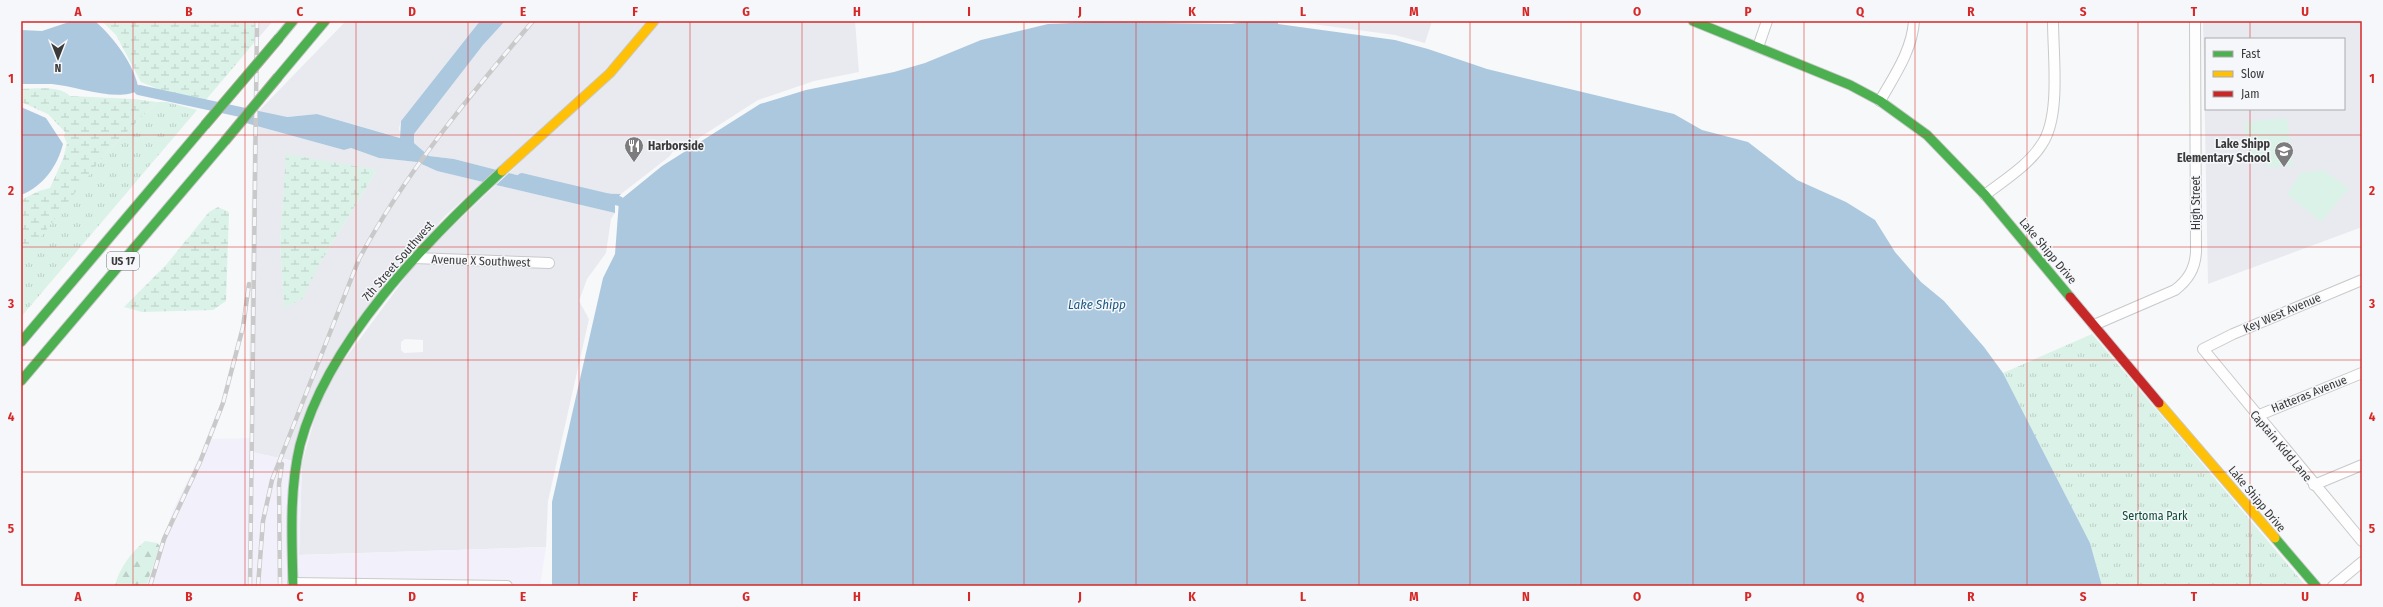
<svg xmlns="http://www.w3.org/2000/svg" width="2383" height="607" viewBox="0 0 2383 607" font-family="'Fira Sans Condensed',sans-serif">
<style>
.built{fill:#e9eaef;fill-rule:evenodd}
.industrial{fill:#f2f1fb}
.forest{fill:url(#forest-firs)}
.wetland{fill:url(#wetland-marsh)}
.park{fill:url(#park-tufts)}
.pitch{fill:#daf2e7}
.water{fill:#acc8df}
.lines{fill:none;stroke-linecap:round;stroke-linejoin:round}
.canal{stroke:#acc8df;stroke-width:10}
.street-casing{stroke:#c8c9ca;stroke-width:12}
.fast-casing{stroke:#c8c9ca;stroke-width:11}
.slow-casing{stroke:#c8c9ca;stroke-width:11}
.jam-casing{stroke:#c8c9ca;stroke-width:11}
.street{stroke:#fefefe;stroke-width:10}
.fast{stroke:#4caf50;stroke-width:9}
.slow{stroke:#ffc107;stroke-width:9}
.jam{stroke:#c62828;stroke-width:9}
.rail-casing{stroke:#c9c9ca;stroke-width:4.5}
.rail{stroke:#f6f7fa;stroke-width:3;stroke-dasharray:9;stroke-linecap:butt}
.fast-bridge-casing{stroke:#b3aca2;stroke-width:11;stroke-linecap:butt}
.fast-bridge{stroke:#4caf50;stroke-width:9}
.grid{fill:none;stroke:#d62828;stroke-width:1;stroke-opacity:0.55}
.labels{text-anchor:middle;stroke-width:3;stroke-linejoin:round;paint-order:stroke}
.shield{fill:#f6f7fa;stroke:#727374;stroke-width:1}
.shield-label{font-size:11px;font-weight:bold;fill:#3a3a3b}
.poi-label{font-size:12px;font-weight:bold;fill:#3a3a3b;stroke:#f6f7fa;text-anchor:end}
.street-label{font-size:12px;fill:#3a3a3b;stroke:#f6f7fa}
.park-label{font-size:12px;fill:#0b4e37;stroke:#f6f7fa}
.water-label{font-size:13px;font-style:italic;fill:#1b5983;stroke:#f6f7fa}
.neatline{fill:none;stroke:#d62828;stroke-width:1.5}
.grid-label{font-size:13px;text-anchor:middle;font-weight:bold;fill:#d62828}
</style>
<defs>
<pattern id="forest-firs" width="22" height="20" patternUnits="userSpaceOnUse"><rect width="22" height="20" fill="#daf2e7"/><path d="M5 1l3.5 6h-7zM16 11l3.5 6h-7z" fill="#bcd0c7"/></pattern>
<pattern id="wetland-marsh" width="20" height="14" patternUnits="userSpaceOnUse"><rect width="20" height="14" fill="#daf2e7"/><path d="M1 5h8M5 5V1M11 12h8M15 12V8" fill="none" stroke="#bcd0c7"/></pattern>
<pattern id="park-tufts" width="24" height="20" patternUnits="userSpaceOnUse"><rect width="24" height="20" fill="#daf2e7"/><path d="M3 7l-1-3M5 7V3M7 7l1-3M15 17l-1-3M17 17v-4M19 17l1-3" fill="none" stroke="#bcd0c7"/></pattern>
</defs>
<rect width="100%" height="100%" fill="#f7f8f9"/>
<g class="built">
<polygon points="255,21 273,21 254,43"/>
<polygon points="346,21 480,21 401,121 399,128 401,138 317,114 268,119 254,116"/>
<polygon points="505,21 648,21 622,54 497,170 454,159 429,156 414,143 414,134 483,45"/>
<polygon points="660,21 855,21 859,72 814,81 758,100 691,143 673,151 670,156 621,194 585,193 539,184 529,178 509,173"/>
<polygon points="1290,21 1432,21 1425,43 1395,35"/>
<path d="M2203,21H2362V227L2208,284ZM2206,39H2344V109H2206Z"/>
<path d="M253,125L344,150L351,148L379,158L417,162L437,171L483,182L446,215L413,252H410V255L377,295L293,461L252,452L249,387ZM377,170L320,263L284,307L280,243L284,188Z"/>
<path d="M496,185L615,213L611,219L606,253L587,279L579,301L589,319L548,501L546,547L299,555L302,463L315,417L339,367L416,263L553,268V258L425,253ZM405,339L423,340V352L404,353L401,350V342Z"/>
</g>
<g class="industrial">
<polygon points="251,438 252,452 293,461 288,586 146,586 174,508 208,439"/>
<polygon points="302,463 299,555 546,547 540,586 511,586 511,581 298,577 298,502"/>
</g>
<path class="forest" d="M145,541L157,543L160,546L146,586H115C119,568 131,553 145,541Z"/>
<g class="wetland">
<polygon points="102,21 255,21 254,43 204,102 173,95 141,82 116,35"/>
<path d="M21,89C35,89 59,85 70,96L134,99L157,102L107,152L29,253L21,242V200L39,191L50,188L63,159L67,143L64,137L65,132L48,114L21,102Z"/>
<polygon points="286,154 377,170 320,263 302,299 284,308 280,243"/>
<polygon points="218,207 229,212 226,301 213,310 142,312 124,307 166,265 209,212"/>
</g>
<g class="park">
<polygon points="157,102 167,102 197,110 21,317 21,242 29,252 107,152"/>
<polygon points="2092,334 2306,586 2102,586 2090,543 2003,373"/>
</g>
<g class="pitch">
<polygon points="2287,118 2293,166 2270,167 2246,150 2245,122"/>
<polygon points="2323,170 2349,188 2321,222 2287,194 2301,173"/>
</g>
<g class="water">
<path d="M72,21H95C115,39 134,64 139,90C118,103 76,86 52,84C42,84 31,84 21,84V30L42,31Z"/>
<polygon points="480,21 505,21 483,45 414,134 414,143 429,156 454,159 497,170 483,182 437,171 417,162 379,158 351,148 344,150 246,123 252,116 268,119 317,114 400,138 401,121"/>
<polygon points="1247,21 1278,21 1278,24 1395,40 1428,49 1487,69 1674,114 1702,130 1748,142 1797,180 1846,202 1875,220 1895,252 1921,282 1944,301 1984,347 2003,373 2090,543 2102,586 552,586 552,502 603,278 615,254 619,201 662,166 760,104 806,90 894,72 925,63 981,40 1048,24 1094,22 1231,24"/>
<path d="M21,107L46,118L63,144C57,167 43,186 21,195Z"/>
<polygon points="509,173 529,178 539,184 585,193 621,194 615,200 615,213 496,185"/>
</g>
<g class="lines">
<g class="canal">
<polyline points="139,90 286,122"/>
<polyline points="522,178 619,201"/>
</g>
<g class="street-casing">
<g id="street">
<polyline points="1758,47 1767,21"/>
<path d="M1880,101C1894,76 1912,51 1914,21"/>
<path d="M1985,195C2004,180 2029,165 2042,144C2061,116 2053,56 2053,21"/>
<polyline points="414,258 549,263"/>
<polyline points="2362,280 2233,334 2203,349 2362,541"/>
<path d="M2094,325L2175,290C2188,280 2195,269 2196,252L2195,21"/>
<polyline points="2257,416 2362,373"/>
<polyline points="2314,485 2362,465"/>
<polyline points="293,583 507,586"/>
<polyline points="2333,586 2362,562"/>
</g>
</g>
<g class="fast-casing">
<g id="fast">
<polyline points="1693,21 1850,85 1880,101 1927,135 1985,195 2070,297"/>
<polyline points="279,38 293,21"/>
<polyline points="278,77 325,21"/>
<polyline points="21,342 205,125"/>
<polyline points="21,381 225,141"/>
<polyline points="2275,538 2316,586"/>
<path d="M293,586C292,539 289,491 300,445C327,342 426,241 502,171"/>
</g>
</g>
<g class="slow-casing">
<g id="slow">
<polyline points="502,171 610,73 654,21"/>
<polyline points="2159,403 2275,538"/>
</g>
</g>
<g class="jam-casing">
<polyline id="jam" points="2070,297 2159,403"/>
</g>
<use href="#street" class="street"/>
<use href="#fast" class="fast"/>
<use href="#slow" class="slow"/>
<use href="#jam" class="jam"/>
<g class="rail-casing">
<g id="rail">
<polyline points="150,586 164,539 200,462 223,403 243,327 249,284"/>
<polyline points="250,586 257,21"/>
<path d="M258,586L263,521L272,480L359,259C405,173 470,95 533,21"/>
<polyline points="280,586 279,484 282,464"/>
</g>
</g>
<use href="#rail" class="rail"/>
<g class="fast-bridge-casing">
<g id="fast-bridge">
<polyline points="205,125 279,38"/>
<polyline points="225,141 278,77"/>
</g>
</g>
<use href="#fast-bridge" class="fast-bridge"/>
</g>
<path class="grid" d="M133,21V586M245,21V586M356,21V586M468,21V586M579,21V586M690,21V586M802,21V586M913,21V586M1024,21V586M1136,21V586M1247,21V586M1359,21V586M1470,21V586M1581,21V586M1693,21V586M1804,21V586M1915,21V586M2027,21V586M2138,21V586M2250,21V39M2250,109V586M21,135H2362M21,247H2362M21,360H2362M21,472H2362"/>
<defs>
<g id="restaurant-pin" transform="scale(1)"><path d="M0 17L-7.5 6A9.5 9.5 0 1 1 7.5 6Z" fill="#7c7c7e" stroke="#f6f7fa"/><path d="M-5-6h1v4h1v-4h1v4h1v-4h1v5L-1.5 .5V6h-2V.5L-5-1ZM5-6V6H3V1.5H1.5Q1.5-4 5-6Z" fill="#fff"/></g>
<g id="school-pin" transform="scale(1)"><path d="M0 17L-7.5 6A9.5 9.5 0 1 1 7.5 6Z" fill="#7c7c7e" stroke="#f6f7fa"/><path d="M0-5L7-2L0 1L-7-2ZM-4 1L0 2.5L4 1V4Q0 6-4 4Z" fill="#fff"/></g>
</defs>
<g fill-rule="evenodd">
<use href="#restaurant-pin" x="634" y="146"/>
<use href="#school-pin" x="2284" y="151"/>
</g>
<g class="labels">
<rect class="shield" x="107" y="252" width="32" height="18" rx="3"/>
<g class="shield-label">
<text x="123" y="265">US 17</text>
</g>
<g class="poi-label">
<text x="2270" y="148">Lake Shipp<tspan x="2270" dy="14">Elementary School</tspan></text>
<text x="648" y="150" text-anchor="start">Harborside</text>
</g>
<g class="street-label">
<text transform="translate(2196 203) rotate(-90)" y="4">High Street</text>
<text transform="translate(2048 251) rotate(50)" y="4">Lake Shipp Drive</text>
<text transform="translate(398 261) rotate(-49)" y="4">7th Street Southwest</text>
<text transform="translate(481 261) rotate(2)" y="4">Avenue X Southwest</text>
<text transform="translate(2282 313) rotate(-23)" y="4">Key West Avenue</text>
<text transform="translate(2309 394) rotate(-22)" y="4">Hatteras Avenue</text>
<text transform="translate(2281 446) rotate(50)" y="4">Captain Kidd Lane</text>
<text transform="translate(2257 499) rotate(50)" y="4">Lake Shipp Drive</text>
</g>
<g class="park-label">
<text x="2155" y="520">Sertoma Park</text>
</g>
<g class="water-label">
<text x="1097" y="309">Lake Shipp</text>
</g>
</g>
<rect width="2383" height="607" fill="none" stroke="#f6f7fa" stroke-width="44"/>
<rect x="2205" y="38" width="140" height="72" fill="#f6f7fa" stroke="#ababae"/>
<rect x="2213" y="51" width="20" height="6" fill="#4caf50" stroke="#ababae"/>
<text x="2241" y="58" font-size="12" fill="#3a3a3b">Fast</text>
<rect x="2213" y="71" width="20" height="6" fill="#ffc107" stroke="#ababae"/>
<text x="2241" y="78" font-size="12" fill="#3a3a3b">Slow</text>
<rect x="2213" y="91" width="20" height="6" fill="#c62828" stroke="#ababae"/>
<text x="2241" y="98" font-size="12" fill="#3a3a3b">Jam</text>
<g transform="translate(58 58) rotate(180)" stroke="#f6f7fa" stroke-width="3" paint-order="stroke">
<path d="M0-3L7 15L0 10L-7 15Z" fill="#3a3a3b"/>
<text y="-6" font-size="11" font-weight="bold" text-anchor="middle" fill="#3a3a3b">N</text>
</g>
<rect x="22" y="22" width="2339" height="563" class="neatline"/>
<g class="grid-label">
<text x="78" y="16">A</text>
<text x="189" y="16">B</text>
<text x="300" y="16">C</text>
<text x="412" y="16">D</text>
<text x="523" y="16">E</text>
<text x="635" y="16">F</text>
<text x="746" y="16">G</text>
<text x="857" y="16">H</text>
<text x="969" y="16">I</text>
<text x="1080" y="16">J</text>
<text x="1192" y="16">K</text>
<text x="1303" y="16">L</text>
<text x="1414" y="16">M</text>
<text x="1526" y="16">N</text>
<text x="1637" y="16">O</text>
<text x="1748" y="16">P</text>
<text x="1860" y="16">Q</text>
<text x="1971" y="16">R</text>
<text x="2083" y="16">S</text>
<text x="2194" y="16">T</text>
<text x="2305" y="16">U</text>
<text x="11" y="83">1</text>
<text x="2372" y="83">1</text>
<text x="11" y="195">2</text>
<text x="2372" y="195">2</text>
<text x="11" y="308">3</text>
<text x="2372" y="308">3</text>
<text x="11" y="421">4</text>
<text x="2372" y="421">4</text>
<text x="11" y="533">5</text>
<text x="2372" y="533">5</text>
<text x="78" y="601">A</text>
<text x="189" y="601">B</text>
<text x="300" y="601">C</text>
<text x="412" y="601">D</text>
<text x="523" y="601">E</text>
<text x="635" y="601">F</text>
<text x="746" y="601">G</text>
<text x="857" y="601">H</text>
<text x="969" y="601">I</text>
<text x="1080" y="601">J</text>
<text x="1192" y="601">K</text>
<text x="1303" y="601">L</text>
<text x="1414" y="601">M</text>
<text x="1526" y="601">N</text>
<text x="1637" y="601">O</text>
<text x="1748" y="601">P</text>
<text x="1860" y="601">Q</text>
<text x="1971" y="601">R</text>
<text x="2083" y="601">S</text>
<text x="2194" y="601">T</text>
<text x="2305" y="601">U</text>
</g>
</svg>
